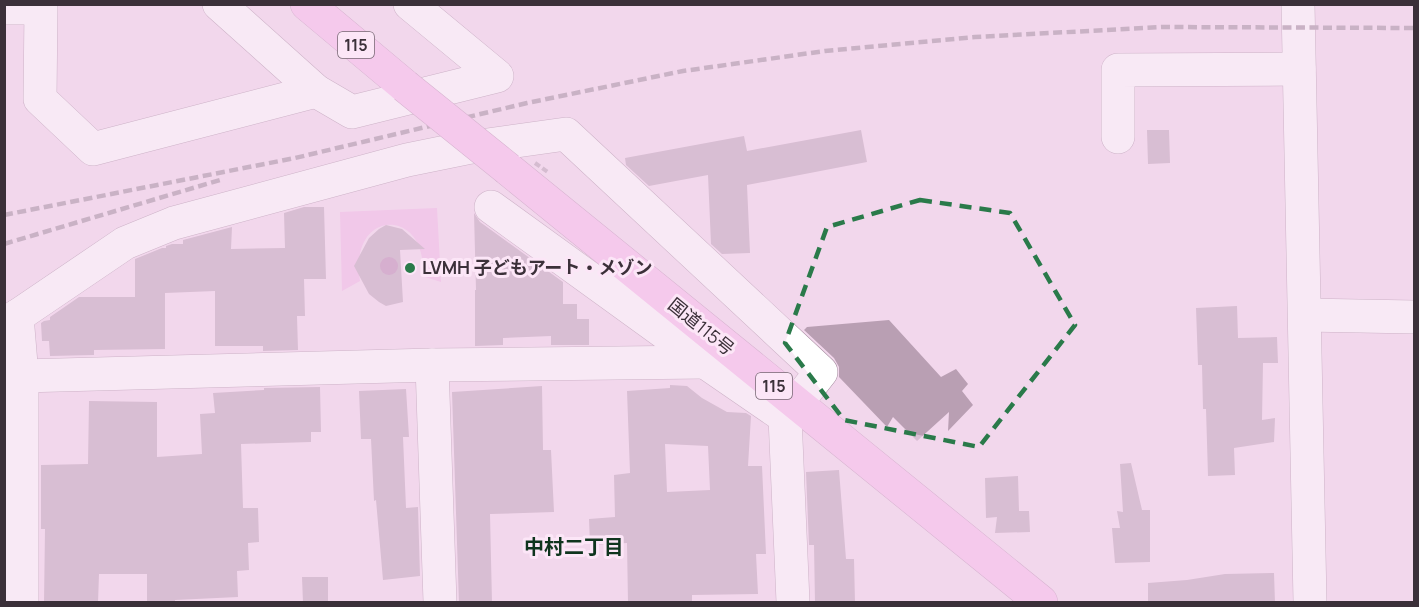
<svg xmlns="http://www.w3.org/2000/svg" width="1419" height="607" viewBox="0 0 1419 607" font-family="Manrope,'Noto Sans JP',sans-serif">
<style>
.green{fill:#f0b5e4}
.building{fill:#b99fb3;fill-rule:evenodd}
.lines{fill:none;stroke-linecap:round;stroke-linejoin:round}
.minor-casing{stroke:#a1879b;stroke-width:34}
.highway-casing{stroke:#b689ad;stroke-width:34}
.minor{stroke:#fff;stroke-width:33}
.highway{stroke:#f8b9eb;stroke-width:33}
.rail{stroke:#988594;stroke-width:4.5;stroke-dasharray:9 4.5;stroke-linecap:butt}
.highway-bridge-casing{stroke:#b689ad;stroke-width:34;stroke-linecap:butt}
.path-bridge{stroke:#b19cad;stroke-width:4;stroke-dasharray:6 3;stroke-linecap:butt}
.highway-bridge{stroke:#f8b9eb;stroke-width:33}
.tree{fill:#b37eab}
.marked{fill:none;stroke:#2a7a4a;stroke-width:4.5;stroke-dasharray:12 8;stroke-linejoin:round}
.poi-dot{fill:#2a7a4a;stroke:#fce6f7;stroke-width:2}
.labels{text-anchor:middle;stroke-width:6;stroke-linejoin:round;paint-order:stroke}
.shield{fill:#fce6f7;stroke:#756772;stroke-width:1.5}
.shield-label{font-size:16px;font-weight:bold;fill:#3b3039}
.poi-label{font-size:18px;font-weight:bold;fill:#3b3039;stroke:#fce6f7;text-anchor:start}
.street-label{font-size:18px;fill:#3b3039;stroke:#fce6f7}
.neighbourhood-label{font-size:20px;font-weight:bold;fill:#0f351e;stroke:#fce6f7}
</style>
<rect width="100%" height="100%" fill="#f2d7ec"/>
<path class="green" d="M437,208L441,282L422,276C430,208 348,206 360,281L342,291L340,212Z"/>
<g class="building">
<polygon points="861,130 867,162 747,185 750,253 722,254 711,244 708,175 649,186 626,165 625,158 744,136 747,151"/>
<polygon points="1147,130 1169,130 1170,163 1148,164"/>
<polygon points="304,207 324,207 326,279 304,279 305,316 297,316 298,350 263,351 263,346 215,346 215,291 165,293 165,349 94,350 94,355 50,356 49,341 42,341 41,323 44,321 50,320 50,317 79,297 135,297 135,259 162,248 166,248 166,246 172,244 183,244 183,240 232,227 231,249 285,248 284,213"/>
<polygon points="474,213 480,222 563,282 563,304 577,304 577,319 589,319 589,345 551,345 551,336 503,338 503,345 475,346 475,290 476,290"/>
<polygon points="386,225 402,229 425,249 400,250 403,302 386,306 379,302 369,294 354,266 369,238 379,229"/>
<polygon points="1237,306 1238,338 1277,337 1278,363 1263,363 1262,420 1275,418 1274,442 1234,448 1235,475 1208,476 1206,409 1203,409 1202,365 1198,365 1196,308"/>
<polygon points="889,320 941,377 956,369 968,384 962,391 973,405 948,431 949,412 917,441 893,417 887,427 839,377 839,367 834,358 804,330 807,327"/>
<path d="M670,385L687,386L702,398L727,412L746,413L751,416L748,466H762L766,554H756L758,594L692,595V603H628L627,543L590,545L589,519L615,517L614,475L630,473L627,391L670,388ZM665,444L708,446L710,490L667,492Z"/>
<polygon points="542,386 543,450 551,450 554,512 490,514 492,603 459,603 452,392"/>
<polygon points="320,387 321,432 311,432 311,442 241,444 243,508 258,508 259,542 248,543 249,570 237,571 238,597 175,600 175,603 147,603 147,574 99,574 98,603 44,603 45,529 41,529 41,465 88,464 89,401 157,402 157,457 202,454 200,414 215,413 213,393 264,390 264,388"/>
<polygon points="406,389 409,437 403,437 406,508 418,507 420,576 383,580 376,500 374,501 371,439 361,439 359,391"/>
<polygon points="1131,463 1142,510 1150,510 1150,562 1115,563 1112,528 1120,528 1117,511 1123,512 1120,464"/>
<polygon points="839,470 846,559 854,559 855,603 815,603 814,545 809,545 806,472"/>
<polygon points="1018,476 1019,511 1029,511 1030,532 995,533 997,517 986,518 985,478"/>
<polygon points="1274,573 1275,603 1148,603 1148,583 1187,580 1225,574"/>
<polygon points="302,577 328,577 328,603 303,603"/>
</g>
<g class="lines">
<g class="minor-casing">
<g id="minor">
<polyline points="219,4 316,91 352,112 497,76 410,4"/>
<polyline points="1298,4 1310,602"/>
<polyline points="4,8 41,8 40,99 93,149 316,91"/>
<polyline points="1118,137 1118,70 1299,69"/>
<polyline points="491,207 705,362 785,417"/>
<polyline points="1305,315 1414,317"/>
<polyline points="17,316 22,376 22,602"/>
<polyline points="4,325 125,243 174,223 407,160 466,148 566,134 821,372 806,391"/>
<polyline points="432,365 440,602"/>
<polyline points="22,376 432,365 705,362"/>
<polyline points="791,410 785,417 793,602"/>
</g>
</g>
<g class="highway-casing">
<g id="highway">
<polyline points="307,4 405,86"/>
<polyline points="508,169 1041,602"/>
</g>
</g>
<use href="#minor" class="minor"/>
<use href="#highway" class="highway"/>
<g class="rail">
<polyline points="4,215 295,158 527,103 683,71 825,51 975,37 1163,27 1414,28"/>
<polyline points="4,244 220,180"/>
</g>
<g class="highway-bridge-casing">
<polyline id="highway-bridge" points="405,86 508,169"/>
</g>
<polyline class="path-bridge" points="535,163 549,173"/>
<use href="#highway-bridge" class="highway-bridge"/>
</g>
<circle class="tree" cx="389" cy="266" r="9"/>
<path d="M0 0H1419V607H0ZM920,200L1010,213L1075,325L979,447L844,420L785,343L827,227Z" fill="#f2d7ec" fill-opacity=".55" fill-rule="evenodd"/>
<path class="marked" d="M920,200L1010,213L1075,325L979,447L844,420L785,343L827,227Z"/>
<circle class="poi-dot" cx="410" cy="268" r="6"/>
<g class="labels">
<g class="shield">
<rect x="338" y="32" width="36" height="26" rx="4.5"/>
<rect x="756" y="373" width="36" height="26" rx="4.5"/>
</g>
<g class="shield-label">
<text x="356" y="51">115</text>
<text x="774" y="392">115</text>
</g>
<g class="poi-label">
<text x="422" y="274">LVMH 子どもアート・メゾン</text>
</g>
<g class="street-label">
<text transform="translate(701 327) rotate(39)" y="6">国道115号</text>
</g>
<g class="neighbourhood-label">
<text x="574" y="554">中村二丁目</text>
</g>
</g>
<rect width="1419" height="607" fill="none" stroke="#3b3039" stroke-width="12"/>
</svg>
